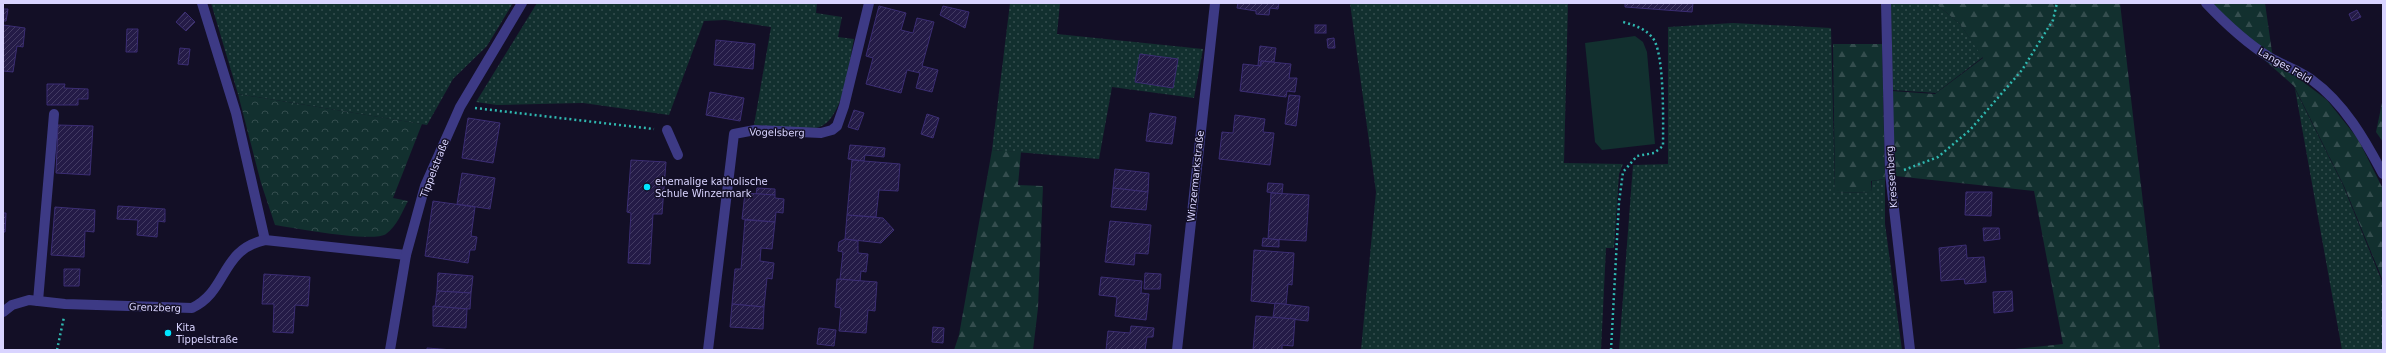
<svg xmlns="http://www.w3.org/2000/svg" width="2386" height="353" viewBox="0 0 2386 353" font-family="'DejaVu Sans',sans-serif">
<style>
.grass{fill:url(#grass-dots)}
.forest{fill:url(#forest-firs)}
.park{fill:url(#park-crowns)}
.garden{fill:#12302f}
.building{fill:url(#building-hatch);stroke:#3b2d73}
.lines{fill:none;stroke-linecap:round;stroke-linejoin:round}
.path{stroke:#2fb8b0;stroke-width:2.5;stroke-dasharray:2 3;stroke-linecap:butt}
.minor{stroke:#3d3a85;stroke-width:10}
.poi-dot{fill:#00e5ff;stroke:#130f26;stroke-width:1.5}
.labels{text-anchor:middle;stroke-width:3;stroke-linejoin:round;paint-order:stroke}
.street-label{font-size:10px;fill:#d9d4ff;stroke:#130f26}
.poi-label{font-size:10px;fill:#d9d4ff;stroke:#130f26;text-anchor:start}
</style>
<defs>
<pattern id="grass-dots" width="8" height="8" patternUnits="userSpaceOnUse"><rect width="8" height="8" fill="#12302f"/><path d="M2 2h.1M6 6h.1" fill="none" stroke="#344d4e" stroke-width="1.8" stroke-linecap="round"/></pattern>
<pattern id="forest-firs" width="22" height="20" patternUnits="userSpaceOnUse"><rect width="22" height="20" fill="#12302f"/><path d="M5 1l3.5 6h-7zM16 11l3.5 6h-7z" fill="#344d4e"/></pattern>
<pattern id="park-crowns" width="20" height="18" patternUnits="userSpaceOnUse"><rect width="20" height="18" fill="#12302f"/><path d="M2 6a3 3 0 1 1 6 0M12 15a3 3 0 1 1 6 0" fill="none" stroke="#344d4e"/></pattern>
<pattern id="building-hatch" width="6" height="6" patternUnits="userSpaceOnUse"><rect width="6" height="6" fill="#241b47"/><path d="M-1 1l2-2M0 6l6-6M5 7l2-2" fill="none" stroke="#433b63"/></pattern>
</defs>
<rect width="100%" height="100%" fill="#130f26"/>
<g class="grass">
<polygon points="211,3 513,3 487,46 453,79 427,125 238,94"/>
<path d="M537,3H817L816,13L842,17L838,37L854,39C849,62 844,123 816,128C797,131 774,126 754,125L771,27L725,20L704,21L669,115L583,103L497,105L476,102Z"/>
<polygon points="1010,3 1060,3 1057,34 1203,49 1194,98 1112,87 1099,159 992,150"/>
<polygon points="1350,3 1568,3 1564,163 1623,164 1619,174 1614,248 1606,248 1601,350 1361,350 1376,192"/>
<polygon points="1891,3 1935,3 1960,24 1983,57 1936,93 1892,90"/>
<polygon points="1733,23 1831,28 1835,193 1871,192 1872,181 1885,179 1885,224 1902,350 1619,350 1633,165 1668,164 1668,27"/>
<polygon points="2295,89 2343,185 2383,284 2383,350 2342,350"/>
</g>
<g class="forest">
<polygon points="1935,3 2120,3 2160,350 2005,350 2063,344 2034,191 1895,176 1892,91 1935,94 1983,58 1960,24"/>
<polygon points="2200,3 2265,3 2273,59 2327,100 2358,139 2383,189 2383,281 2344,186 2294,86"/>
<polygon points="1833,44 1882,44 1885,179 1871,181 1871,192 1835,193"/>
<polygon points="2383,98 2383,142 2376,132"/>
<polygon points="992,150 1021,152 1018,185 1043,186 1038,308 1033,350 954,350 959,335"/>
</g>
<path class="park" d="M238,94L422,124L393,198L408,201C402,212 397,226 386,234C373,243 294,228 275,225L261,183Z"/>
<polygon class="garden" points="1635,36 1643,42 1647,52 1655,144 1602,150 1595,142 1585,43"/>
<g class="building">
<polygon points="1238,3 1279,3 1278,9 1270,8 1269,15 1256,14 1256,11 1237,8"/>
<polygon points="1625,3 1693,3 1692,12 1625,7"/>
<polygon points="879,6 906,13 901,30 913,33 917,18 934,22 922,66 938,70 932,92 916,88 920,73 907,70 901,93 866,84 873,58 866,56"/>
<polygon points="943,6 969,12 965,28 940,15"/>
<polygon points="3,9 8,9 6,21 3,21"/>
<polygon points="2357,10 2361,17 2352,21 2349,14"/>
<polygon points="185,12 195,22 186,31 176,22"/>
<polygon points="3,25 25,28 23,47 17,46 13,72 3,71"/>
<rect x="1315" y="25" width="11" height="8"/>
<polygon points="127,29 138,29 137,52 126,52"/>
<polygon points="1334,38 1335,48 1328,48 1327,39"/>
<polygon points="716,40 755,44 753,69 714,65"/>
<polygon points="1260,46 1276,48 1274,62 1261,61 1261,66 1258,65"/>
<polygon points="180,48 190,49 188,65 178,64"/>
<polygon points="1140,54 1178,59 1173,88 1135,82"/>
<polygon points="1261,61 1291,64 1289,78 1297,78 1295,92 1287,91 1286,97 1240,91 1243,64 1261,66"/>
<polygon points="47,84 65,84 64,88 88,89 88,99 78,99 78,105 47,105"/>
<polygon points="710,92 744,98 740,121 706,115"/>
<polygon points="1289,95 1300,96 1296,126 1285,124"/>
<polygon points="854,110 864,113 858,130 848,127"/>
<polygon points="1150,113 1176,117 1172,144 1146,141"/>
<polygon points="927,114 939,118 933,138 921,134"/>
<polygon points="1235,115 1265,119 1263,132 1274,133 1270,165 1219,159 1222,132 1233,133"/>
<polygon points="468,118 500,123 493,163 462,158"/>
<polygon points="58,125 93,126 90,175 56,173"/>
<polygon points="850,145 885,148 884,157 865,155 864,161 848,159"/>
<polygon points="631,160 666,162 662,214 653,214 650,264 628,263 631,213 627,212"/>
<polygon points="852,160 900,164 898,191 879,190 876,217 847,215"/>
<polygon points="1115,169 1149,173 1148,192 1113,188"/>
<polygon points="462,173 495,178 490,209 457,204"/>
<polygon points="1268,183 1283,184 1282,194 1267,192"/>
<polygon points="757,188 775,189 775,195 756,194"/>
<polygon points="1113,188 1148,192 1146,210 1111,207"/>
<polygon points="1966,192 1992,192 1991,216 1965,215"/>
<polygon points="745,193 775,195 775,198 784,199 783,213 776,212 775,222 742,219"/>
<polygon points="1271,193 1309,195 1306,241 1268,239"/>
<polygon points="433,201 475,207 471,236 477,237 475,250 470,250 468,263 425,256"/>
<polygon points="118,206 165,209 165,222 158,221 157,237 137,235 138,220 117,219"/>
<polygon points="55,207 95,210 94,232 85,231 84,257 51,255"/>
<polygon points="3,213 6,213 5,232 3,232"/>
<polygon points="847,215 883,218 894,230 881,243 845,239"/>
<polygon points="745,220 775,222 772,249 761,248 760,261 774,263 772,279 767,278 764,307 732,304 735,269 741,269"/>
<polygon points="1110,221 1151,225 1148,254 1135,253 1134,265 1105,262"/>
<polygon points="1983,228 1999,228 2000,239 1984,241"/>
<polygon points="1263,238 1279,240 1279,247 1262,246"/>
<polygon points="845,239 858,241 858,253 868,254 866,272 861,271 860,281 840,279 843,252 838,251 839,242"/>
<polygon points="1966,245 1967,258 1984,257 1986,282 1965,284 1964,279 1941,281 1939,248"/>
<polygon points="1254,250 1294,253 1292,285 1288,284 1286,305 1251,301"/>
<polygon points="64,269 80,269 79,286 64,286"/>
<polygon points="438,273 473,276 471,293 437,291"/>
<polygon points="1145,273 1161,274 1160,289 1144,289"/>
<polygon points="264,274 310,277 308,306 295,305 293,333 273,332 274,304 262,304"/>
<polygon points="1101,277 1142,281 1141,293 1149,294 1146,320 1115,316 1117,297 1099,295"/>
<polygon points="837,279 877,282 875,311 868,310 866,333 839,331 841,308 835,307"/>
<polygon points="437,291 471,293 470,309 435,307"/>
<polygon points="2012,291 2013,311 1994,313 1993,292"/>
<polygon points="1275,303 1309,307 1308,321 1273,317"/>
<polygon points="732,304 764,307 763,329 730,327"/>
<polygon points="433,306 467,309 466,328 433,326"/>
<polygon points="1256,316 1295,319 1293,346 1282,345 1282,350 1253,350"/>
<polygon points="1131,326 1154,328 1153,337 1147,337 1145,350 1106,350 1108,331 1130,333"/>
<polygon points="933,327 944,328 943,343 932,342"/>
<polygon points="819,328 836,330 834,346 817,344"/>
<polygon points="427,348 453,350 457,350 427,350"/>
</g>
<g class="lines">
<g class="path">
<polyline points="475,108 654,129"/>
<polyline points="1904,170 1938,157 1970,130 2022,70 2053,20 2057,3"/>
<polyline points="57,350 64,317"/>
<path d="M1611,350L1619,202L1623,172L1637,156L1654,153L1663,146C1663,125 1665,51 1652,37C1644,28 1634,25 1623,22"/>
</g>
<g class="minor">
<polyline points="202,3 236,113 265,240"/>
<polyline points="1886,3 1890,173 1910,350"/>
<path d="M2206,3C2225,23 2245,42 2269,57C2282,65 2299,70 2312,80C2344,103 2365,140 2383,174"/>
<polyline points="667,130 678,155"/>
<polyline points="38,301 54,114"/>
<path d="M3,312L12,305L29,300L65,304L192,308C228,291 220,250 265,240L406,255"/>
<polyline points="390,350 406,255 425,186 460,107 522,3"/>
<polyline points="708,350 734,134 755,130 821,133 832,130 837,126 844,106 869,3"/>
<polyline points="1177,350 1215,3"/>
</g>
</g>
<g class="poi-dot">
<circle cx="647" cy="187" r="4"/>
<circle cx="168" cy="333" r="4"/>
</g>
<g class="labels">
<g class="street-label">
<text transform="translate(2285 65) rotate(30)" y="4">Langes Feld</text>
<text transform="translate(777 132) rotate(1)" y="4">Vogelsberg</text>
<text transform="translate(434 168) rotate(-69)" y="4">Tippelstraße</text>
<text transform="translate(1195 176) rotate(-84)" y="4">Winzermarkstraße</text>
<text transform="translate(1891 177) rotate(-94)" y="4">Kressenberg</text>
<text transform="translate(155 307) rotate(2)" y="4">Grenzberg</text>
</g>
<g class="poi-label">
<text x="655" y="185">ehemalige katholische<tspan x="655" dy="12">Schule Winzermark</tspan></text>
<text x="176" y="331">Kita<tspan x="176" dy="12">Tippelstraße</tspan></text>
</g>
</g>
<rect width="2386" height="353" fill="none" stroke="#d9d4ff" stroke-width="8"/>
</svg>
